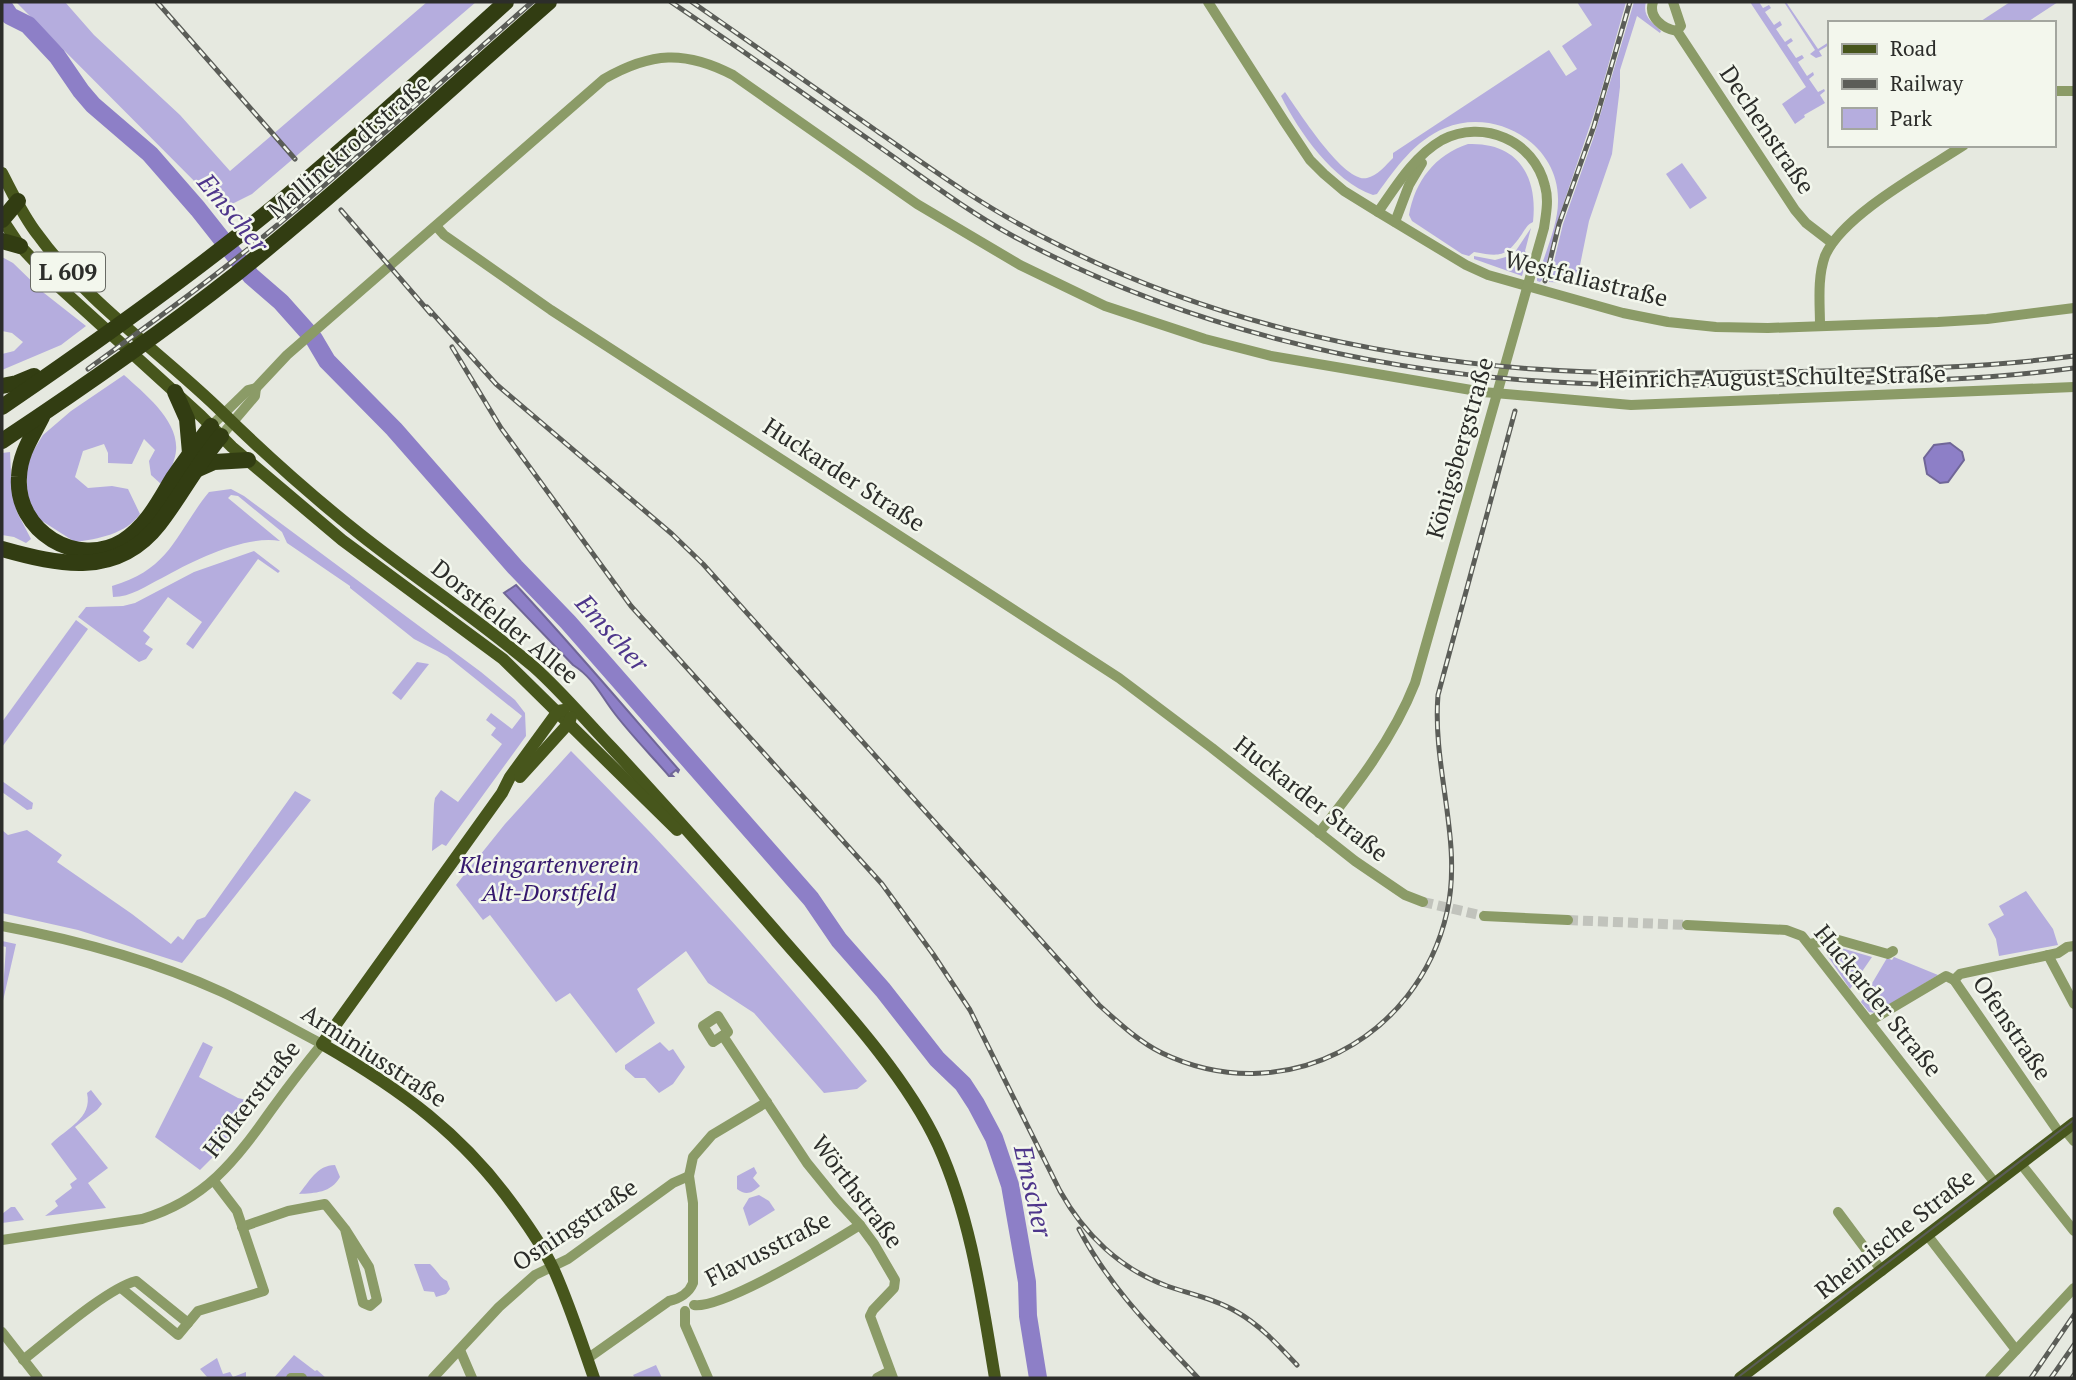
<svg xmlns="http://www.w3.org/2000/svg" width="2076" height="1380" viewBox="0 0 2076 1380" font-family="'PT Serif',serif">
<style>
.green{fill:#b5adde}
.water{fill:#8d7fc7;stroke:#706698;stroke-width:2}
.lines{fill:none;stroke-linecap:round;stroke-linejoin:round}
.river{stroke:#8d7fc7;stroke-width:18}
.minor-tunnel{stroke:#c1c3bc;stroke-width:10;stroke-dasharray:10 5;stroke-linecap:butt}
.minor{stroke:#8b9b67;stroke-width:10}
.major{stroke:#47561c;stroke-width:12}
.highway{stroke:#323d12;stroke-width:16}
.tram{stroke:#5b5d58;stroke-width:2}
.rail-casing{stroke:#5b5d58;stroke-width:5}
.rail{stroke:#f3f7ed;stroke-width:2.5;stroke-dasharray:8;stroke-linecap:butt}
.labels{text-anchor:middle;stroke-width:5;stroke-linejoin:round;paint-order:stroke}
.shield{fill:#f3f7ed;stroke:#686a64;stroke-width:2}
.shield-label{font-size:23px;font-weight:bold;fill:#2c2d2a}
.street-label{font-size:24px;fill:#2c2d2a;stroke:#f3f7ed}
.park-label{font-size:24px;font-style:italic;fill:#36196e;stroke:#f3f7ed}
.water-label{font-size:26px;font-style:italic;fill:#4e368b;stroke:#f3f7ed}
</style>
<rect width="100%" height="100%" fill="#e6e9e0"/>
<g class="green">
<polygon points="16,2 65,2 94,35 180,115 230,171 427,2 476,2 252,194 222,209"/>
<path d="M1577,2H1626L1598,102L1560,214L1542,280L1540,282L1537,281V279C1544,256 1558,225 1558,202C1560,144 1496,107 1445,128C1414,141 1396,168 1377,194L1373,195C1333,181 1299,132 1281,96L1285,92C1298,110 1344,184 1367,178C1377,176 1386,165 1393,158V153L1549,50L1566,76L1577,69L1562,46L1592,25Z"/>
<path d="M1634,2H1646C1642,16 1652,22 1661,31L1660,33L1637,16L1620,70V87L1612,154L1589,221L1578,275L1569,283L1549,282L1563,224L1593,139Z"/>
<polygon points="1750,2 1759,2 1763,8 1769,5 1771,8 1765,12 1774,25 1780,21 1782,25 1776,29 1785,42 1791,38 1793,41 1787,45 1796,58 1802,55 1804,58 1798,62 1807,76 1813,72 1814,75 1809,79 1818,92 1824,89 1825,91 1820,95 1825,103 1804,115 1805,117 1795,124 1782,104 1806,87"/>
<polygon points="1784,2 1786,2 1818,49 1829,42 1829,45 1819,51 1822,56 1816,58 1810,54 1815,50"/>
<polygon points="2010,2 2058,2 2026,23 1978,23"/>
<path d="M1468,144C1518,142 1538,176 1533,222C1527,225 1526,228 1522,234C1506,257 1501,257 1474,252L1469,256L1462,254L1412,221L1409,215C1415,181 1435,155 1468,144Z"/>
<polygon points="1682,163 1707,198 1690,209 1666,174"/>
<polygon points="1531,228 1525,251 1528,255 1522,276 1474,259 1474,256 1495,260 1513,255"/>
<polygon points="2,257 13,263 44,293 86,326 61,345 2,370 2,354 14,351 23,342 12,333 2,331"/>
<path d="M124,375C146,395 186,426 174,460C172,468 166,477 161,484L151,475L149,461L155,450L144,439L132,464L108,463V453L104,444L83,451L75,477L88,488L112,486L128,489L140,514C126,534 98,539 75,542L39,519L27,499V461L43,435L71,411Z"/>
<polygon points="10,452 12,493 17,512 31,539 26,543 14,537 2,535 2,453"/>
<path d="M231,489L244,496L481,672L515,700L525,713L526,736L446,846L442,844L432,851L434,804L435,798L441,790L458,802L502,744L491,735L496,728L486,720L491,713L512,729L522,716L447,656L414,639L350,588V586L287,543L282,532L238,496L231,495L228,498L280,541C244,535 193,561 162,578C146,586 131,597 113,597L112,586C171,569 175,534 209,492Z"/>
<polygon points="254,551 280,571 278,573 258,559 193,649 186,644 202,622 168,597 143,631 150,637 145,644 153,649 146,659 139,662 78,617 86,607 123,606 135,603 194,572"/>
<polygon points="76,620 88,629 2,747 2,722"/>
<polygon points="417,662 429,664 401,700 392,693"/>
<path d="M571,751C676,856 774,965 867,1081L857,1089L824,1093L754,1013L708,983L686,951L637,989L655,1023L616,1053L570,993L556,1002L490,915L483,920L456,885L505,824Z"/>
<polygon points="2,781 33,803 32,809 27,810 2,792"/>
<polygon points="295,791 311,800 182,963 78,930 2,913 2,830 8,835 27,830 62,855 57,862 132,914 171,944 178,936 183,940 197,920 205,917"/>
<polygon points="2026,891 2053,929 2058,945 1999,956 1996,939 1988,924 2004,915 1999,906"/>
<polygon points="2,941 16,944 2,1005 6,947 2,946"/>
<polygon points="1831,945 1872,957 1850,989 1827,955 1826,949"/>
<polygon points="1894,957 1938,975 1876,1013 1869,1012 1861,1002 1887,958 1892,960"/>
<polygon points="203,1042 213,1047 199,1077 238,1098 255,1102 224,1146 200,1170 155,1137"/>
<polygon points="660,1042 669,1051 673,1049 685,1067 673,1084 659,1093 645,1078 635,1078 625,1069 625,1065"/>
<path d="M91,1090L102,1104L97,1110L75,1127L108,1168L88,1183L106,1208L45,1216L58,1206L55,1201L72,1188L70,1184L77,1179L51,1144C66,1129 93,1118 87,1093Z"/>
<path d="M335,1165L340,1177C331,1193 315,1193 299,1194C309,1182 317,1165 335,1165Z"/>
<path d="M754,1167L757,1173L753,1178L760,1186C752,1193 746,1196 737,1189V1176Z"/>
<polygon points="759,1195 769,1201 775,1210 749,1226 743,1208 749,1198"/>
<polygon points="11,1207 15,1207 24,1220 2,1223 2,1214"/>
<path d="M414,1264H430C437,1270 440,1278 447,1281L450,1289L446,1294L436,1297L434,1292L424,1291Z"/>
<polygon points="294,1355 315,1371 317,1370 326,1378 274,1378"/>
<polygon points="217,1358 223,1374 230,1372 233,1377 246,1372 246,1378 208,1378 200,1369"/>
<polygon points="656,1365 662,1378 635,1378 633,1375"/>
</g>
<g class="water">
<polygon points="1950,443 1962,452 1964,460 1948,482 1940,483 1927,474 1924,458 1934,445"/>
<path d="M516,585C572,645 625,708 679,770L678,772L676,770L671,774L673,776H669C650,754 629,733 612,710C599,692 592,677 573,665L504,593Z"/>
</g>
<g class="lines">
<polyline class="river" points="2,4 10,16 28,25 57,56 81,91 93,105 150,154 198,209 251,276 281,302 314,339 327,361 394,429 515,567 568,622 811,899 839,940 883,990 937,1059 963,1084 976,1104 994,1138 1010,1185 1017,1225 1027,1282 1028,1316 1038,1378"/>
<g class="minor-tunnel">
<polyline points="1423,902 1484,916"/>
<polyline points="1568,920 1687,925"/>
</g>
<g class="minor">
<polyline points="1208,2 1284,121 1310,160 1324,174 1344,191 1378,212 1466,265 1488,275 1623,313 1668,322 1716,327 1768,328 1938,322 1987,319 2074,308"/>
<path d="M1653,2C1648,17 1663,29 1677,31L1795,210L1806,223L1832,243"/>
<polyline points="1673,2 1681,26 1677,31"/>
<polyline points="2053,91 2074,91"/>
<polyline points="1395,222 1409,185 1422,163"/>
<polyline points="436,226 444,235 551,310 1119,678 1212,748 1355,861 1405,895 1423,902"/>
<path d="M1820,326C1820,304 1817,278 1825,256C1842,215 1926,170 1964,145"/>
<path d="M211,426L248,390L256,388L287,355L604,79C651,52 685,50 733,75L917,204L1020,265L1105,306L1205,339L1271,356L1483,392L1631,405L2074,387"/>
<polyline points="221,436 255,396 256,388"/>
<path d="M1319,833C1356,786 1393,739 1415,683L1544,228C1546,214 1549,200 1545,186C1534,140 1483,119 1442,140C1414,156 1396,186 1378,212"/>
<polyline points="1484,916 1568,920"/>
<polyline points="1687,925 1786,930 1802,936 1995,1183"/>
<path d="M2,926C77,940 152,960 222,992C256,1008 288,1026 322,1044C305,1065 288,1087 272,1109C235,1161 206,1200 142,1219L2,1240"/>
<polyline points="1810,944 1835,939 1888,954 1893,951"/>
<polyline points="2048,955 2074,1004"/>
<polyline points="1954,980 2060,1134"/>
<polygon points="718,1016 728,1032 713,1042 703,1026"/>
<polyline points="1870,1021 1946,976 1954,980 1960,974 2058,953 2067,947 2074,946"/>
<polyline points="723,1036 807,1163 837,1200 860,1225 874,1244 895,1280 894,1288 873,1310 870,1316 893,1378"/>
<polyline points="2065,1130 2074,1141"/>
<polyline points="2021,1164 2074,1231"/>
<polyline points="1838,1212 1882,1271"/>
<polyline points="242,1227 288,1211 325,1204 345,1229 369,1267 377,1300 370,1306 363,1303 345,1229"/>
<polyline points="1928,1236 2016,1350"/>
<polyline points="121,1288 178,1335 198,1311 264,1291 237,1211 214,1181"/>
<path d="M694,1305C723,1309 831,1243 860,1225"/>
<polyline points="685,1311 685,1325 708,1378"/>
<polyline points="2,1332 38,1378"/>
<polyline points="460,1350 472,1378"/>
<path d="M587,1359L669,1301C679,1299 689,1293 693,1283V1203L689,1176L693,1157L712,1135L767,1102"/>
<path d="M23,1360C50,1339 106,1289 136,1281L188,1323"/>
<polyline points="291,1378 302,1378"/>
<polyline points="433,1378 499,1307 535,1275 568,1259 673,1183 689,1176"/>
<polyline points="877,1378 890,1371"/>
<polyline points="1990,1378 2074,1288"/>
</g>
<g class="major">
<path d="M2,173C13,194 23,216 38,235C89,305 162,353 223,413C267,456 313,497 361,535C418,580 479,620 534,667C562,692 586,721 612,748C667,807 720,867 773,928C827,991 903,1069 938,1145C971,1218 982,1300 995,1378"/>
<polyline points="2,219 20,246 57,285 201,416 232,447 342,540 503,659 677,830"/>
<path d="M564,710L558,711L510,777L502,793L322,1044C400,1089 463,1134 516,1209C529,1227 543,1247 553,1268C569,1303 581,1341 594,1378"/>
<polyline points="520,777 569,723 571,717"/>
<polyline points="1740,1378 2074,1123"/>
</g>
<g class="highway">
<polyline points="2,220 18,201"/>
<polyline points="2,241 20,246"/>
<polyline points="2,386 17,383 34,376"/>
<polyline points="175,392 187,419 190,453"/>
<path d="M2,407C91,346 179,284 263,216C347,148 426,74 506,2"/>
<path d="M42,417C32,437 20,453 19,477C15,531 77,569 123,541C147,526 159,501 173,478C185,460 198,443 211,426"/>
<path d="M2,441C82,388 161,333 236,274C344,187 445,93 549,2"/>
<polyline points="196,470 214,462 248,460"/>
<path d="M2,549C59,565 117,578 159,524C181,496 197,464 221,436"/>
</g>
<polyline class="tram" points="1737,1378 2074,1120"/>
<g class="rail-casing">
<g id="rail">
<polyline points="157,2 295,159"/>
<path d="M671,2C742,50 811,99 881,148C924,178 967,211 1013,236C1178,325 1369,372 1555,382C1633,387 1711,385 1789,384C1884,382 1979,381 2074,368"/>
<path d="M692,2C753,44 813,87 874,129C931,169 987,209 1049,240C1198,317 1368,357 1534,369C1615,375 1697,373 1778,372C1877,370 1976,369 2074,356"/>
<polyline points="341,210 431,314"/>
<polyline points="1545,281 1559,224 1594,126 1630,2"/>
<path d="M427,307L496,384L672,534L703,564L1099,1005C1119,1023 1138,1041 1162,1053C1283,1111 1418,1040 1447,912C1463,841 1432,768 1438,695L1515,411"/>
<path d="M452,347L501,428L631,606L882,884L933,954L970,1010L1060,1191C1084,1234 1120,1269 1167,1286C1190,1294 1215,1299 1237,1312C1260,1325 1279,1346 1297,1365"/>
<path d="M88,369C151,323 215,277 275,227C363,154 446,77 532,2"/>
<path d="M1079,1229C1110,1288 1153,1330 1198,1378"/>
<polyline points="2031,1378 2074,1315"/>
<polyline points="2051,1378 2074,1345"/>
<polyline points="2072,1378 2074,1375"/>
</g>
</g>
<use href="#rail" class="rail"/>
</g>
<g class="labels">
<rect class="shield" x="31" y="252.5" width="74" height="39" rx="5"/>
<g class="shield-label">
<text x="68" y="280">L 609</text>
</g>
<g class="street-label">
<text transform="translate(1767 130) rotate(56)" y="8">Dechenstraße</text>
<text transform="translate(349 147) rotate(-41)" y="8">Mallinckrodtstraße</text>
<text transform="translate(1586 279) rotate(14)" y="8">Westfaliastraße</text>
<text transform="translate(1772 377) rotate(-1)" y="8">Heinrich-August-Schulte-Straße</text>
<text transform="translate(1460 448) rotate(-74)" y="8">Königsbergstraße</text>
<text transform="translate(844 475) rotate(33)" y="8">Huckarder Straße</text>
<text transform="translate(505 622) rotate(39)" y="8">Dorstfelder Allee</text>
<text transform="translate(1311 799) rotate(38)" y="8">Huckarder Straße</text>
<text transform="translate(1878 1001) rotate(51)" y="8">Huckarder Straße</text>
<text transform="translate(2012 1028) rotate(56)" y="8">Ofenstraße</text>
<text transform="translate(374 1056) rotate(33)" y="8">Arminiusstraße</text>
<text transform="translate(252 1099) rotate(-52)" y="8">Höfkerstraße</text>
<text transform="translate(857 1192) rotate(53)" y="8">Wörthstraße</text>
<text transform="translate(575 1225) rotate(-34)" y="8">Osningstraße</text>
<text transform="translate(1895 1234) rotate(-38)" y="8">Rheinische Straße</text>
<text transform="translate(768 1249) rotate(-27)" y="8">Flavusstraße</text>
</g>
<g class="park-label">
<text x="549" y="873">Kleingartenverein<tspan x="549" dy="28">Alt-Dorstfeld</tspan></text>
</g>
<g class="water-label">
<text transform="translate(233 213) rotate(50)" y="9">Emscher</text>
<text transform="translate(612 633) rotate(48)" y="9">Emscher</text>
<text transform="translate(1033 1191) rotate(77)" y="9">Emscher</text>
</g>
</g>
<rect width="2076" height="1380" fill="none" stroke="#2c2d2a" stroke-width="7"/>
<rect x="1828" y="21" width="228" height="126" fill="#f3f7ed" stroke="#a3a69f" stroke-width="2"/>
<rect x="1842" y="44" width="35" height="10" fill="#47561c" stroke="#a3a69f" stroke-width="2"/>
<text x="1890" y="56" font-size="21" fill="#2c2d2a">Road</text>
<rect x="1842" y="79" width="35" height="10" fill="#5b5d58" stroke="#a3a69f" stroke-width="2"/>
<text x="1890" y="91" font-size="21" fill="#2c2d2a">Railway</text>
<rect x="1842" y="108" width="35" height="21" fill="#b5adde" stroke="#a3a69f" stroke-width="2"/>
<text x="1890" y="126" font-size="21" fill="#2c2d2a">Park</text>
</svg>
